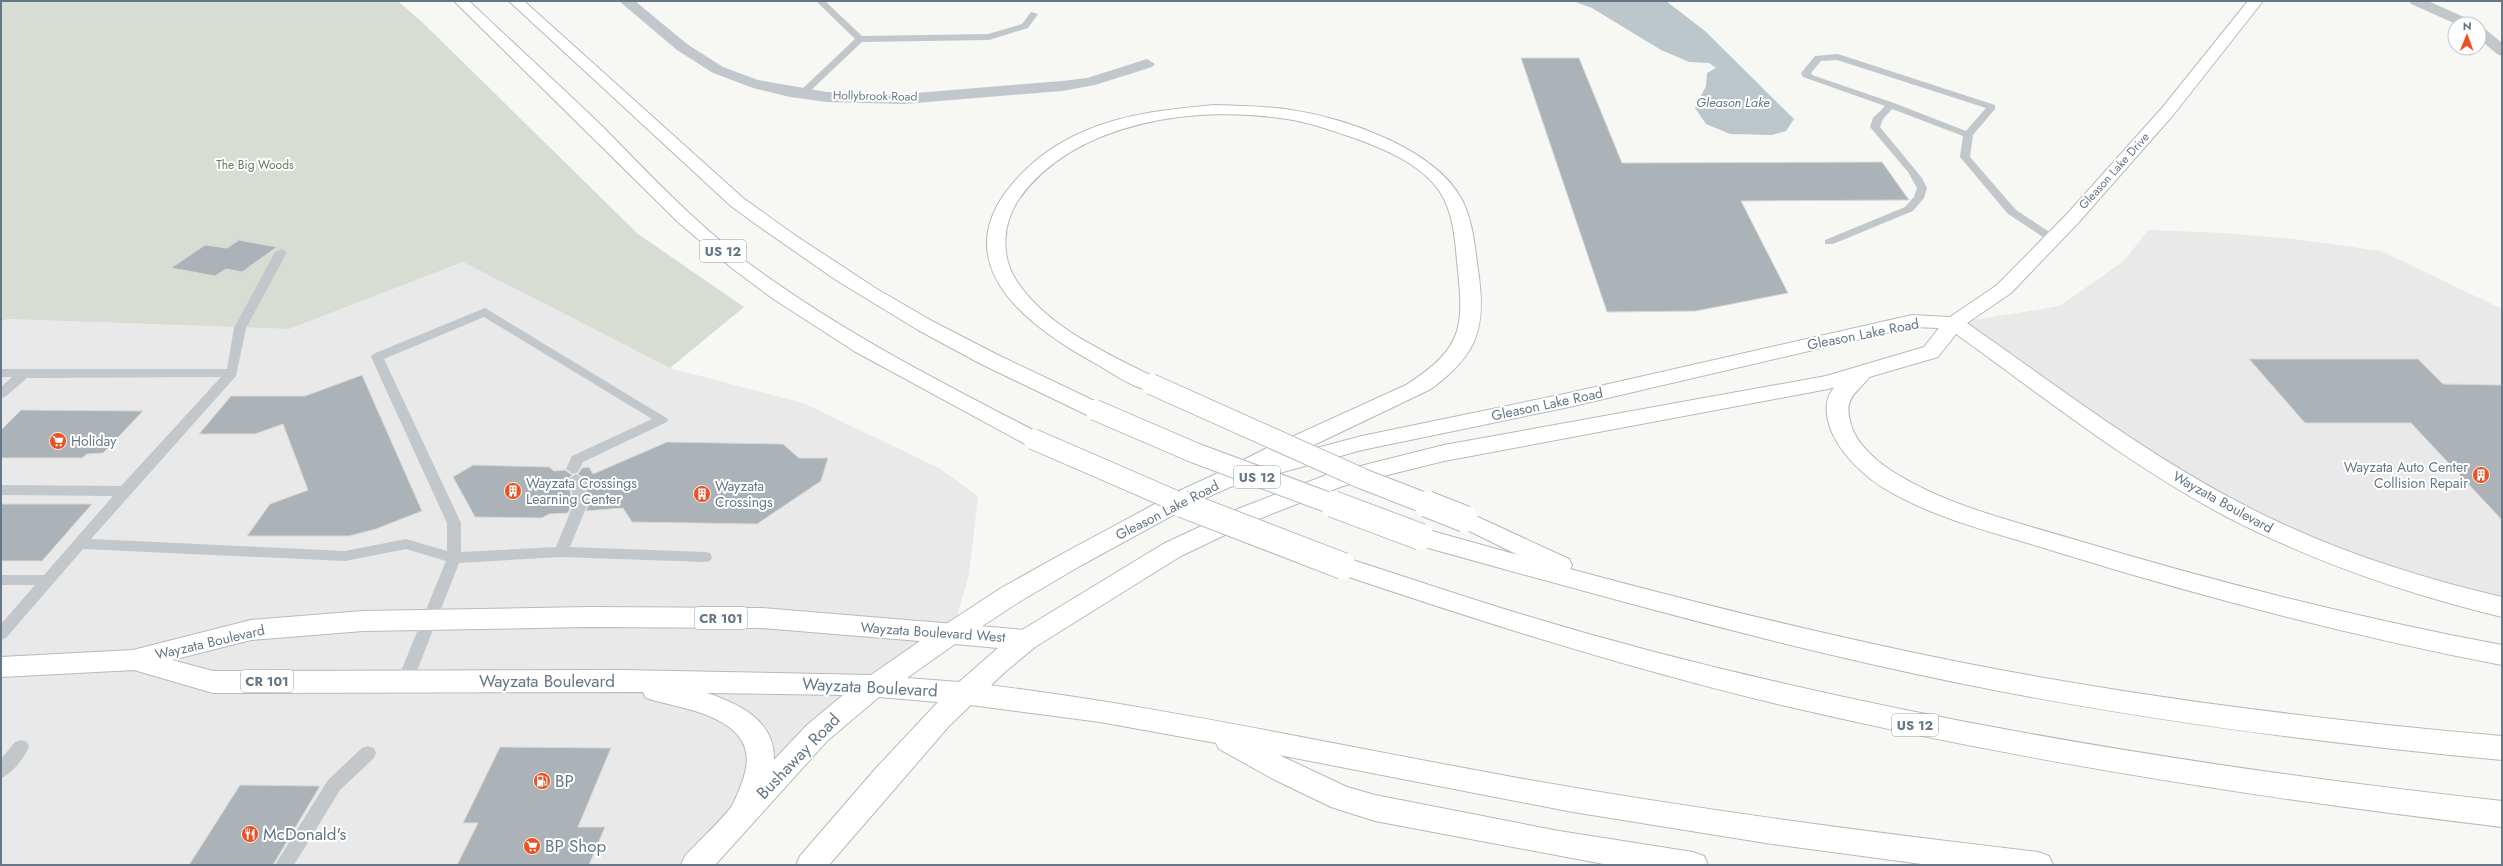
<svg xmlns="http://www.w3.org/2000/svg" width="2503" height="866" viewBox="0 0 2503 866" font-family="Jost,sans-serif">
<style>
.built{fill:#e8e9e8}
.green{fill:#d7ddd3}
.water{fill:#bcc7cc}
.building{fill:#abb3b9;stroke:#d9d9d7}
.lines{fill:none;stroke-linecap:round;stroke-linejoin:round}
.secondary-casing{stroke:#b5babf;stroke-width:2}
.primary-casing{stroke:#b6babe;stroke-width:2}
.highway-casing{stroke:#b5b9bd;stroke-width:2}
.lane{fill:#c2c7cb;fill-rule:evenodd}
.street{fill:#c2c7cb;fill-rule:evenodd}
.secondary{fill:#fff;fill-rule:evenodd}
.primary{fill:#fff;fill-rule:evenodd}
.highway{fill:#fff;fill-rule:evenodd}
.highway-bridge-far1-casing{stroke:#b5b9bd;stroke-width:22;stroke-linecap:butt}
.highway-bridge-casing{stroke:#b5b9bd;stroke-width:28;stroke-linecap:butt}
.highway-bridge-far1{stroke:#fff;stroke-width:20}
.highway-bridge{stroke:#fff;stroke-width:26}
.labels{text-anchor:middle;stroke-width:4;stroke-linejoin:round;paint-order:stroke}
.far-street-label{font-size:12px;fill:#657787;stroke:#fff}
.far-park-label{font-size:12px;fill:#657860;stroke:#fff}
.far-water-label{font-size:13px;font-style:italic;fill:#617983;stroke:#fff}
.shield{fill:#fff;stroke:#93a0ab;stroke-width:1}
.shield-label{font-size:13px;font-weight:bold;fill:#657787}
.street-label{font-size:14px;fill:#657787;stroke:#fff}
.poi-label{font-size:14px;fill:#657787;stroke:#fff;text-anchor:start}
.near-street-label{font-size:17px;fill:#657787;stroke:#fff}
.near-poi-label{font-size:17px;fill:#657787;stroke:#fff;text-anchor:start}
</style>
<rect width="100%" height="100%" fill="#f7f8f4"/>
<g class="built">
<polygon points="2148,230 2223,233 2294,239 2381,251 2502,309 2502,607 2459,597 2199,491 1954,323 2060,306 2125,260"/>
<polygon points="463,262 670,368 803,403 939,468 978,496 969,575 952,633 877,685 695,865 1,865 1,322 6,319 289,329"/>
</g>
<polygon class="green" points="1,1 398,1 422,22 638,234 744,307 670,368 463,262 289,329 7,319 1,322"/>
<polygon class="water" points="1573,1 1666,1 1705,31 1794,119 1786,131 1772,135 1730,134 1706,124 1695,108 1706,86 1707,73 1716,68 1709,63 1689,62 1661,50 1592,8"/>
<g class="building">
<polygon points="1521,58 1579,58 1622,163 1882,162 1909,200 1741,201 1788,293 1696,311 1607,312"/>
<polygon points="239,240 277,247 242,272 226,269 215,276 171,268 205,245 227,248"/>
<polygon points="2249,359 2418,359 2443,384 2502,385 2502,520 2411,423 2305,423"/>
<polygon points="362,375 422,511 376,529 349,536 247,536 270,504 308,490 283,424 255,434 199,434 231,396 305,396"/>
<polygon points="21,410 143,411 103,453 87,454 82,458 1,458 1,430"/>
<polygon points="667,442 783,444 799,458 828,458 821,481 757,524 632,522 623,508 586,511 589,503 584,479 578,474 582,468 589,467 593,474"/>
<polygon points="473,465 549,467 554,471 565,470 572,475 568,479 572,503 568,513 549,514 542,518 475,517 453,477"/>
<polygon points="1,504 92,504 42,561 1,561"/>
<polygon points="500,747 611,748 578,827 605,827 589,865 457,865 478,823 463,823"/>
<polygon points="240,785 320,786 273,865 189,865"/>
</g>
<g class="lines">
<g class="secondary-casing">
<path id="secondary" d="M2248,1H2263L2174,114L2079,222L2011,293L1967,323C2057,386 2144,453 2242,504C2324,547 2412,576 2502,597V617C2407,594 2314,562 2227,517C2130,466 2044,397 1956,334L1938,357L1828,389L1444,461L1343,486L1256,520L1181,556L1035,647L1026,650L1017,647L1013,640L1017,633L1163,544L1240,508L1329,474L1444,445L1826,376L1924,347L1939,328L1912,327L1569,407L1362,450L1230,487L1197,502L1080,566L1019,602L961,640L952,643L943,640L939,633L943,626L1001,588L1062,554L1181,490L1214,475L1362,436L1569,393L1912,315L1950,317L1997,285L2067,214L2162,108Z"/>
</g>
<g class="primary-casing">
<path id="primary" d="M588,607L761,608L1026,630L1035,633L1039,640L1035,647L1005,672L949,726L829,865H796L800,856L877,767L938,702L879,697L827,741L715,865H681L685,856C694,846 729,813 733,804C747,773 759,745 723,723C700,709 671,706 646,698L643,692L213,693L134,670L1,677V657L133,650L251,620L363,611ZM588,627L761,628L920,641L871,675L621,670L213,671L172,660L251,640L363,631ZM955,644L998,648L959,682L907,678ZM707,693L843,695L807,725L774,760C775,720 739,704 707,693Z"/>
</g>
<g class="highway-casing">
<g id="highway">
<path d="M454,1H469C514,44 560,85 604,128C650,175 694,222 747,262C838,330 940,382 1041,434L1044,439L1041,444L1033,446L1025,444L854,351L772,298L733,269L678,222Z"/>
<polygon points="509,1 524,1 743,198 796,236 877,289 932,321 996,354 1103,405 1106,410 1103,415 1095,417 1087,415 981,364 918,330 836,280 757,225 731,206"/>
<path d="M1215,105C1241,106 1266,106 1291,110C1345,118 1433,148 1461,198C1474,222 1475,251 1479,277C1486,332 1475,356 1431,389L1222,489L1214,487L1211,481L1214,475L1265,449L1406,385C1465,347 1464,326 1457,261C1455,238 1453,212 1440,192C1422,165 1387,150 1357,139C1336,132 1315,124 1293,120C1202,104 1076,119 1019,199C1003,222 1000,255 1016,280C1047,328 1109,354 1158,379L1162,384L1158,389C1140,394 1114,374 1098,365C1036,331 949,272 1005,193C1026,165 1052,145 1085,131C1126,113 1172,109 1215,105Z"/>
<path d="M1862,366L1869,368L1872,373C1859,394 1842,394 1851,425C1858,447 1881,465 1900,476C1954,508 2017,522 2076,540C2216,582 2358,618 2502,645V665C2352,636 2206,598 2060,553C2001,534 1935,520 1882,487C1856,470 1823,437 1827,403C1829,388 1848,370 1862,366Z"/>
<path d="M1465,511L1569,559L1572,565L1570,569C1700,604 1831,637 1964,663C2142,698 2321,720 2502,736V760C2321,743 2142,720 1964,684C1781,647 1601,596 1421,546L1413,543L1409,537L1413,531L1421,528L1518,555L1457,525L1453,519L1457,513Z"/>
<path d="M1343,557C1391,572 1437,588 1485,603C1580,633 1676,659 1773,681C2013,737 2257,774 2502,801V827C2256,798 2013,760 1773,703C1624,667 1479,621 1334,572L1331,566L1334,560Z"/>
<path d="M963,682C1146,703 1326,743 1507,776C1683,808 1860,831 2038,852L2049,856L2053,865H1929L1772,844L1573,812L1279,755L1347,787L1375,795L1559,831L1693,852L1704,856L1708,865H1609L1375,821L1331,807L1273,779L1219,749L1216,743L1100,722L963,704L954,701L950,693L954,685Z"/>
</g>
</g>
<g class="lane">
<polygon points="816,1 825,1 862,36 988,34 1022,24 1031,12 1038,14 1028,28 989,40 862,42 806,95 803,96 798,93 800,91 855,39"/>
<path d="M1838,54L1995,105V109L1973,135L1970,157L2016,210L2057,237V241H2049L2008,214L1960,157L1963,136L1892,109L1883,119L1880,127L1922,178L1927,188L1924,198L1913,211L1833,244H1825V240L1905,207L1914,197L1917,188L1908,172L1870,127L1873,118L1885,106L1803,77L1801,73L1815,56ZM1837,60L1986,108L1966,131L1894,103L1812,75L1811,73L1821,61Z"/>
<polygon points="281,249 287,252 246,328 236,376 91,539 345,551 406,539 447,551 447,523 371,357 373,354 485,308 668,419 667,422 583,462 578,472 573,474 566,469 572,456 652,419 484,317 384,359 461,523 461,552 556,547 574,503 569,479 576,474 583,479 588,503 570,547 705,552 710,553 712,557 710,561 705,562 561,557 459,563 413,681 411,685 405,687 399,685 397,681 446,561 406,549 345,561 83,549 6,638 1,640 1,624 35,585 1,585 1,575 44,575 113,496 1,495 1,485 121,486 221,377 27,378 5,397 1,398 1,387 12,377 1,377 1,369 227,369 234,328 275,252"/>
<path d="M21,740L27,742L29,747C24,758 12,774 1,778V759L15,742Z"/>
<polygon points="368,746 374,748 376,753 374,758 340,790 294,865 275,865 328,780 362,748"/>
</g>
<g class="street">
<polygon points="619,1 635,1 687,44 723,67 758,80 827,92 904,94 1062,81 1087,78 1147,59 1155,64 1152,67 1095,85 1062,91 904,104 827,102 790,97 753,88 713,73 677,50"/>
<polygon points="2409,1 2428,1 2473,21 2475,24 2456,24 2411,4"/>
<polygon points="2479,27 2484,28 2502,43 2502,56 2497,54 2479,39"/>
</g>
<use href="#secondary" class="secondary"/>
<use href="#primary" class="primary"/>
<use href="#highway" class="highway"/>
<g class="highway-bridge-far1-casing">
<g id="highway-bridge-far1">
<polyline points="1151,384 1363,479 1430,505"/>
<polyline points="1095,410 1195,453 1335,505"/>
<polyline points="1033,439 1185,505"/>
</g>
</g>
<g class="highway-bridge-casing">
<g id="highway-bridge">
<polyline points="1182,504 1343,566"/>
<polyline points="1333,504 1421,537"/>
<polyline points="1427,504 1465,519"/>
</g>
</g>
<use href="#highway-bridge-far1" class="highway-bridge-far1"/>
<use href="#highway-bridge" class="highway-bridge"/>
</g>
<defs>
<g id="supermarket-disc" transform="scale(0.9)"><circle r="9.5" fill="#ea5222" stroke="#fff"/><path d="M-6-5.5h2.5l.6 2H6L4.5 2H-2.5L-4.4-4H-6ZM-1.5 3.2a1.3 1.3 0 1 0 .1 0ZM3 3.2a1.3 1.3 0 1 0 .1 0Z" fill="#fff"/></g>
<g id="building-disc" transform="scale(0.9)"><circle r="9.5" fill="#ea5222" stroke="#fff"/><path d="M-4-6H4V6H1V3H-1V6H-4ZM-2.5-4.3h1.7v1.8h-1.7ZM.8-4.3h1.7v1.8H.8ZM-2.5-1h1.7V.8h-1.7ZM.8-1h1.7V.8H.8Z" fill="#fff"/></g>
<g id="fuel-disc" transform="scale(0.9)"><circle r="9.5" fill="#ea5222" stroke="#fff"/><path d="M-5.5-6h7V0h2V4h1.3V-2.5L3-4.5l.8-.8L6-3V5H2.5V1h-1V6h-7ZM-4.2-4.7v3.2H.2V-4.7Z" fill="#fff"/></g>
<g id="restaurant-disc" transform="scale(0.9)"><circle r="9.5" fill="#ea5222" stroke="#fff"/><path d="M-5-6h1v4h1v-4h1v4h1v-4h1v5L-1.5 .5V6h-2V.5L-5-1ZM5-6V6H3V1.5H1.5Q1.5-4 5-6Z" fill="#fff"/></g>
</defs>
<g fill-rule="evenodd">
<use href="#supermarket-disc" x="58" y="441"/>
<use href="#building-disc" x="2481" y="475"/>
<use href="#building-disc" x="513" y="491"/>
<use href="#building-disc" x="702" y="494"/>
<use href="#fuel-disc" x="542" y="781"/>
<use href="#restaurant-disc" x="250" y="834"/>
<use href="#supermarket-disc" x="532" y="846"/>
</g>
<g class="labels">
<g class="far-street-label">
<text transform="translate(875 96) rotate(1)" y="4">Hollybrook Road</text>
<text transform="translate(2114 171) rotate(-48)" y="4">Gleason Lake Drive</text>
</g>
<g class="far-park-label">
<text x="255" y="169">The Big Woods</text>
</g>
<g class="far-water-label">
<text x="1733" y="107">Gleason Lake</text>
</g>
<g class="shield">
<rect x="700" y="240" width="46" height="22" rx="3"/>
<rect x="1234" y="466" width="46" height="22" rx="3"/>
<rect x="695" y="607" width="52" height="22" rx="3"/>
<rect x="241" y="670" width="52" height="22" rx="3"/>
<rect x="1892" y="714" width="46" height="22" rx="3"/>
</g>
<g class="shield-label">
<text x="723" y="256">US 12</text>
<text x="1257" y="482">US 12</text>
<text x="721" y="623">CR 101</text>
<text x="267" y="686">CR 101</text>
<text x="1915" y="730">US 12</text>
</g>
<g class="street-label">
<text transform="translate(1863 334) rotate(-11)" y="5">Gleason Lake Road</text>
<text transform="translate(1547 404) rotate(-12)" y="5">Gleason Lake Road</text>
<text transform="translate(2223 502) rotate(29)" y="5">Wayzata Boulevard</text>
<text transform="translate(1167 510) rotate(-27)" y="5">Gleason Lake Road</text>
<text transform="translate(933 632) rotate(4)" y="5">Wayzata Boulevard West</text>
<text transform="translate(210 642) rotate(-13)" y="5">Wayzata Boulevard</text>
</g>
<g class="poi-label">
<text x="71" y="446">Holiday</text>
<text x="2468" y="472" text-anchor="end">Wayzata Auto Center<tspan x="2468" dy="16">Collision Repair</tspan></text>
<text x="526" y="488">Wayzata Crossings<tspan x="526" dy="16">Learning Center</tspan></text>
<text x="715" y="491">Wayzata<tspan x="715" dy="16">Crossings</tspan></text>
</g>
<g class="near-street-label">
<text x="547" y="687">Wayzata Boulevard</text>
<text transform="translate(870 687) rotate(3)" y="6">Wayzata Boulevard</text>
<text transform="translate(798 756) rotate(-46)" y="6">Bushaway Road</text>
</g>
<g class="near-poi-label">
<text x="555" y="787">BP</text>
<text x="263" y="840">McDonald's</text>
<text x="545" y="852">BP Shop</text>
</g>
</g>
<rect width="2503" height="866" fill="none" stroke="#657787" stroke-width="4"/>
<g transform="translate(2467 36) rotate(1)"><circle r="19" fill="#ffffff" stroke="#c1c9cf"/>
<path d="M0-3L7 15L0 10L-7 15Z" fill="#ea5222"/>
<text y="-6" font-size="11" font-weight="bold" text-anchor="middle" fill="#657787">N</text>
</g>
</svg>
